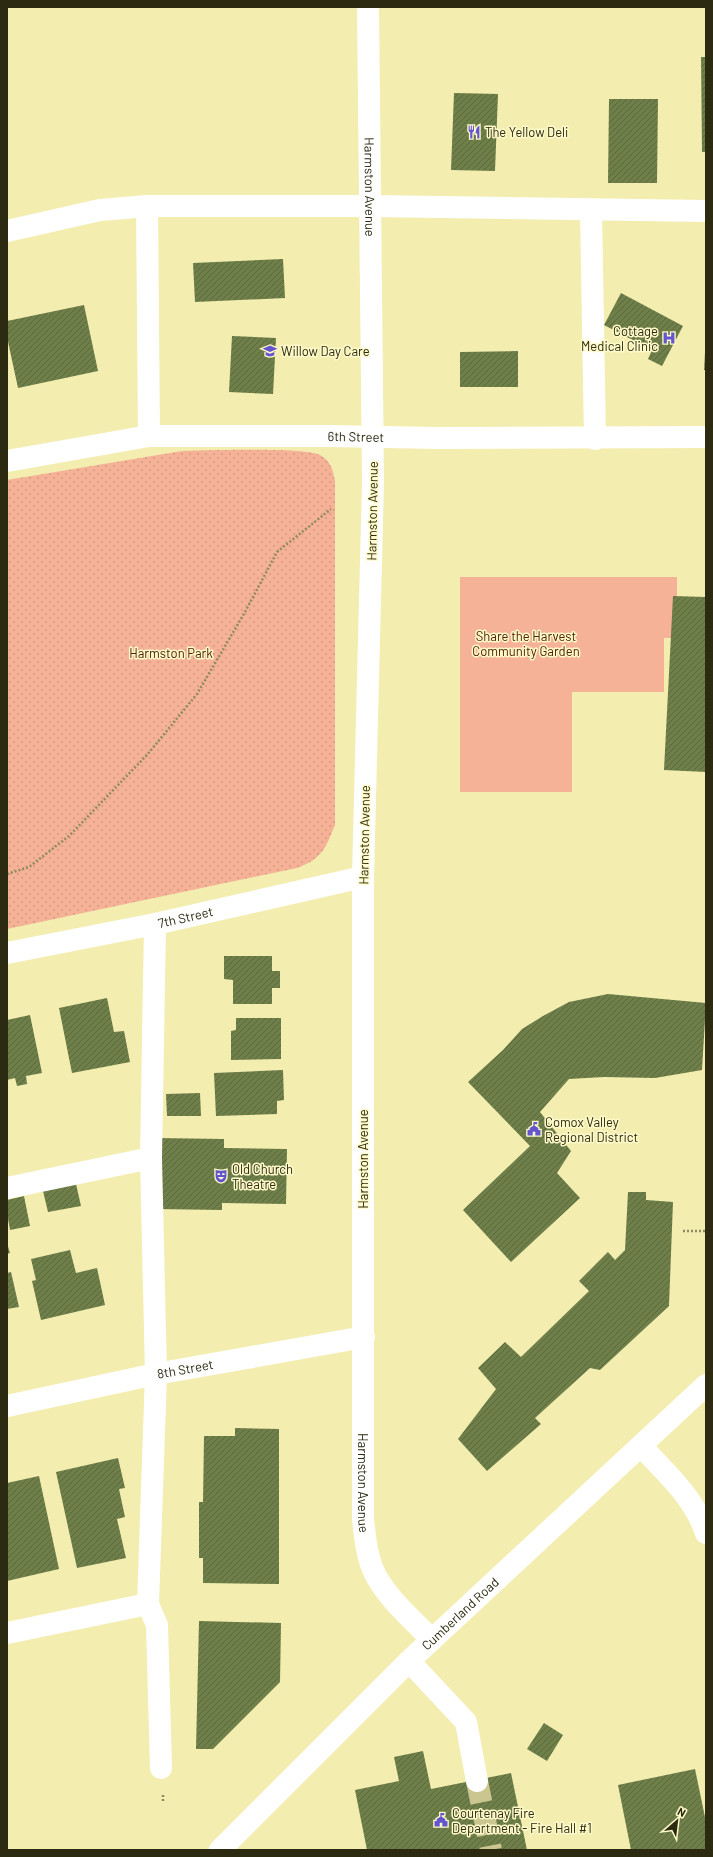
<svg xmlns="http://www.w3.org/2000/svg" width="713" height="1857" viewBox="0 0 713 1857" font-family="Barlow,sans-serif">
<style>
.green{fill:#f5b296}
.park{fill:url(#park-dots)}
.building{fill:url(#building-hatch)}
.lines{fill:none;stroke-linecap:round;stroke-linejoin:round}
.minor-tunnel{stroke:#cbc690;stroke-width:22;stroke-dasharray:22 11;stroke-linecap:butt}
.path{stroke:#8f8b60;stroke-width:2.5;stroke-dasharray:2 2;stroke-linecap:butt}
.minor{stroke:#fff;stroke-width:22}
.labels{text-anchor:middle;stroke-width:3;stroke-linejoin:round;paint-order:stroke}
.poi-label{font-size:13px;fill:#2c2a11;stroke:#fffac9;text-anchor:start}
.street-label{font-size:13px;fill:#2c2a11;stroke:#fffac9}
.park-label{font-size:13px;fill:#4f2009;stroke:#fffac9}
</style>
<defs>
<pattern id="park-dots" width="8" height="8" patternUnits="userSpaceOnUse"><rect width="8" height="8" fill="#f5b296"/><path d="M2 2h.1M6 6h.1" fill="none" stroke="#d29980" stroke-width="1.8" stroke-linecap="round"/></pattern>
<pattern id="building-hatch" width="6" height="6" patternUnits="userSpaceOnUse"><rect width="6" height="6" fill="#6e7f49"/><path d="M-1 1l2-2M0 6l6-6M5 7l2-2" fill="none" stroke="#5b683b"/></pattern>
</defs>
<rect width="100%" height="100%" fill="#f3edb0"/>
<polygon class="green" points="460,577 677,577 677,638 664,638 664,692 572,692 572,792 460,792"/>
<path class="park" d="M215,450C235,450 306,448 320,455C331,461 333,470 335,481V825C325,849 323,858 297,868L7,929V480L182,451Z"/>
<g class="building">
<polygon points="701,57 706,57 706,152 702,152"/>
<polygon points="454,93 498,94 495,171 451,170"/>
<polygon points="609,99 658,99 657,183 608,183"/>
<polygon points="283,259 285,298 195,302 193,263"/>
<polygon points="621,293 683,326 662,366 648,359 652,350 604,325"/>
<polygon points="84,305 98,371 18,388 7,337 7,321"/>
<polygon points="232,336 276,338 273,394 229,392"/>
<polygon points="518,351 518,387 460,387 460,352"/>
<polygon points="705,352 706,353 706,370 704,370"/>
<polygon points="673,596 706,597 706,772 664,770"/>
<polygon points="224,956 272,956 272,971 280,971 280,988 272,988 272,1004 233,1004 233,980 224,979"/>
<polygon points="608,994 706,1003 702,1070 655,1078 604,1077 569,1079 540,1112 571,1151 557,1173 580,1198 511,1262 463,1210 530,1146 468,1082 503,1050 522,1029 543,1016 569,1002"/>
<polygon points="107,998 114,1032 124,1031 130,1062 72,1073 59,1008"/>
<polygon points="30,1015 42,1073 26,1076 27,1084 17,1086 15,1078 7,1080 7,1020"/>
<polygon points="236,1018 281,1018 281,1059 231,1060 231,1031 236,1030"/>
<polygon points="283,1070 284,1100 277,1101 277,1114 216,1116 214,1073"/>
<polygon points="200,1093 201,1116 167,1116 166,1094"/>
<polygon points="156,1138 224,1139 224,1148 287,1149 286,1204 222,1203 222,1210 155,1209"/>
<polygon points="76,1184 81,1206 48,1212 43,1191"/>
<polygon points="628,1192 646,1192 646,1200 673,1202 669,1306 600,1370 590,1368 535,1418 541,1424 487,1471 458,1439 496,1389 478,1368 505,1342 521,1357 589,1291 579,1281 608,1252 615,1260 625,1250"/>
<polygon points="24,1196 30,1226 10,1230 7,1213 7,1200"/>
<polygon points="7,1243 10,1253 7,1254"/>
<polygon points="70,1250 76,1273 97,1268 105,1305 41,1320 32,1281 36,1280 31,1259"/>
<polygon points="11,1272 19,1307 7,1309 7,1273"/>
<polygon points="235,1428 279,1429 279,1584 203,1583 203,1558 199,1558 199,1502 203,1502 204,1436 235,1436"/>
<polygon points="118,1458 125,1488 119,1489 125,1517 117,1519 126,1558 77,1568 56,1472"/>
<polygon points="39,1476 59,1569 7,1581 7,1483"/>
<polygon points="199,1621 281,1623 280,1682 213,1749 196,1749"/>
<polygon points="544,1723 563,1735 547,1761 527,1749"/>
<polygon points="423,1751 431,1789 511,1773 527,1850 367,1850 355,1790 399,1781 394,1757"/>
<polygon points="695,1769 706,1822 706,1850 631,1850 618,1785"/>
</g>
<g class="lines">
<polyline class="minor-tunnel" points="477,1781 491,1850"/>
<g class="path">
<polyline points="7,874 29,867 69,836 147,755 197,694 245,612 277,552 331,509"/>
<polyline points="683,1231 706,1231"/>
<polyline points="163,1795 163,1803"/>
</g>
<g class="minor">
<path id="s1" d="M368,7L373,481L363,877V1519C365,1538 367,1559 376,1576C390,1601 413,1620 432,1640"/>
<polyline points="147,206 149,436"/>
<polyline points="591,210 595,439"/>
<polyline points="7,231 100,210 147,206 371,206 706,211"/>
<path id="s2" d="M7,461L149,436H330L438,438L706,437"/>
<polyline points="155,924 151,1158 156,1374 148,1604 157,1625 161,1768"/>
<path id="s3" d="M7,953L155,924L363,877"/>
<polyline points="7,1188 151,1158"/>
<path id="s4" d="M7,1406L156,1374L364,1337"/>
<path d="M641,1446C666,1473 694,1497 706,1533"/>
<polyline points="7,1633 148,1604"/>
<polyline points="409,1661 466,1722 477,1781"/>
<path id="s5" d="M220,1850L409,1661L706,1385"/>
</g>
</g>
<defs>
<g id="restaurant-bare" transform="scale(1.08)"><path d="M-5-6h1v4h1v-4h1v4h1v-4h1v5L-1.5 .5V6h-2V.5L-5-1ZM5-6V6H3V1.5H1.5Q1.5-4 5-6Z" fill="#6255ce" stroke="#fffac9" stroke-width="2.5" paint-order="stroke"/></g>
<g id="hospital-bare" transform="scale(1.08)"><path d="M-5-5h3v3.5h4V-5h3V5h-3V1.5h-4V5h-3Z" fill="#6255ce" stroke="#fffac9" stroke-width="2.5" paint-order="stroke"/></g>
<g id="school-bare" transform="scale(1.08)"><path d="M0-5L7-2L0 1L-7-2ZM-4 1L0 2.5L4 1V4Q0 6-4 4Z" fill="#6255ce" stroke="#fffac9" stroke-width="2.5" paint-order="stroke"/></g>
<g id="civic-bare" transform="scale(1.08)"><path d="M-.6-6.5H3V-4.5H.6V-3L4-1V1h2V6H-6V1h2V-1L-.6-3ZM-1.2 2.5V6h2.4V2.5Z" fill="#6255ce" stroke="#fffac9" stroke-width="2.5" paint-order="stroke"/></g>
<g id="theatre-bare" transform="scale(1.08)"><path d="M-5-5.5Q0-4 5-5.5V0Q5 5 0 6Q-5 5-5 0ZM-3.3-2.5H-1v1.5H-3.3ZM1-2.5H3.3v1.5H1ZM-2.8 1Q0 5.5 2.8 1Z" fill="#6255ce" stroke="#fffac9" stroke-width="2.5" paint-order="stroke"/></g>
</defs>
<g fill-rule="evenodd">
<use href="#restaurant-bare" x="474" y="132"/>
<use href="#hospital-bare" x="669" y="338"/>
<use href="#school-bare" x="270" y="351"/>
<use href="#civic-bare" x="534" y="1129"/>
<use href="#theatre-bare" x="221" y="1176"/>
<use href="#civic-bare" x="441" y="1820"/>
</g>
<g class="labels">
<g class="poi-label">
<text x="485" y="137">The Yellow Deli</text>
<text x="658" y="336" text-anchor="end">Cottage<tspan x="658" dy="15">Medical Clinic</tspan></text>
<text x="281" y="356">Willow Day Care</text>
<text x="545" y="1127">Comox Valley<tspan x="545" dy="15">Regional District</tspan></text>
<text x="232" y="1174">Old Church<tspan x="232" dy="15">Theatre</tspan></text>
<text x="452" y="1818">Courtenay Fire<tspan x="452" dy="15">Department - Fire Hall #1</tspan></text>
</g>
<g class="street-label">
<text dy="5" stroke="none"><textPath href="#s1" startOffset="180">Harmston Avenue</textPath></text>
<text dy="5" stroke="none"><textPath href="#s2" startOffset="351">6th Street</textPath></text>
<text transform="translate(372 511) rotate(-89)" y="5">Harmston Avenue</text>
<text transform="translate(364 835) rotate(-89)" y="5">Harmston Avenue</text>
<text dy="5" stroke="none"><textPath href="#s3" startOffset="182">7th Street</textPath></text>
<text transform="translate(363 1159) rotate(-90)" y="5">Harmston Avenue</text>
<text dy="5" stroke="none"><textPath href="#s4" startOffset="182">8th Street</textPath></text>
<text dy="5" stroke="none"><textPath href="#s1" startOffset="1476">Harmston Avenue</textPath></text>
<text dy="5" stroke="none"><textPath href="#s5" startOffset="337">Cumberland Road</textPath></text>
</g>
<g class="park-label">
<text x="526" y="641">Share the Harvest<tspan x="526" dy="15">Community Garden</tspan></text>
<text x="171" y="658">Harmston Park</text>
</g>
</g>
<rect width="713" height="1857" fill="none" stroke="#2c2a11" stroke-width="16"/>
<g transform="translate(677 1821) rotate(28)" stroke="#fffac9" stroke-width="3" paint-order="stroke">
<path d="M0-3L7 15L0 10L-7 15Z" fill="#2c2a11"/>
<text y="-6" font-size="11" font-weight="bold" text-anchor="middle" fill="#2c2a11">N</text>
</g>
</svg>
